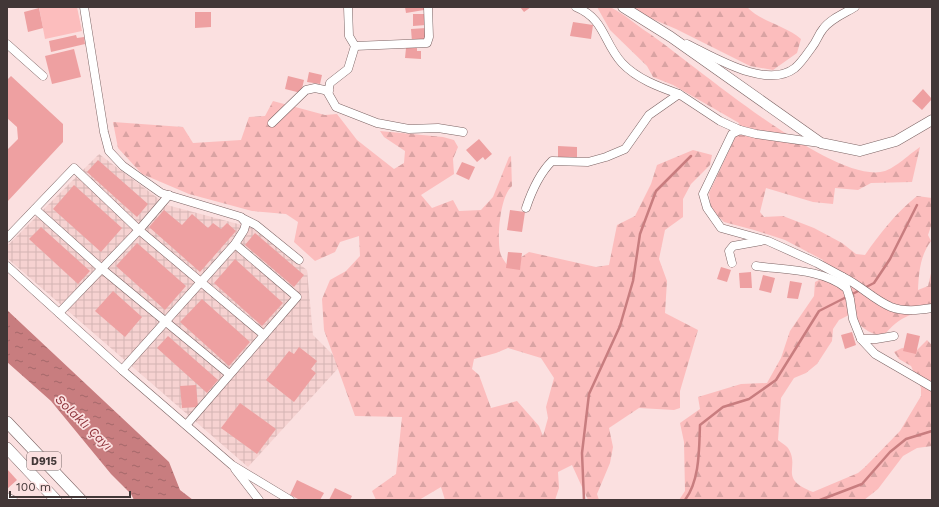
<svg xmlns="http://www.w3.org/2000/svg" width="939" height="507" viewBox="0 0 939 507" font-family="'Work Sans',sans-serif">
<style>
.industrial{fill:url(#industrial-grid)}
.green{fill:#fcbdbd}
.forest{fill:url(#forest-firs);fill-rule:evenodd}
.water{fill:url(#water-ripples)}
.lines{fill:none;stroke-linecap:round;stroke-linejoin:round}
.stream{stroke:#c87d7f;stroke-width:2.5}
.building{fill:#eea0a1}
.minor-casing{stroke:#7c6464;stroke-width:9}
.major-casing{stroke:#7c6464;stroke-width:11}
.highway-casing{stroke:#7c6464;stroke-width:12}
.minor{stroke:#fff;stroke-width:8}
.major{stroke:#fff;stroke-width:10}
.highway{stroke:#fff;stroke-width:11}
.labels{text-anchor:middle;stroke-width:3.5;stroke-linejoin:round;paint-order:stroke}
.shield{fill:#fbe0e0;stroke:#7a6a6a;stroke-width:1}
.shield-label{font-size:11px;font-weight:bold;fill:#423737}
.water-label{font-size:13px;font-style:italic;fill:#8e333b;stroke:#fbe0e0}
</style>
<defs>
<pattern id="industrial-grid" width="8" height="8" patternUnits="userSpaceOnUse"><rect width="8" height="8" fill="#f6d2d1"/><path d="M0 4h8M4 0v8" fill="none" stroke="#d4b5b4"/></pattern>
<pattern id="forest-firs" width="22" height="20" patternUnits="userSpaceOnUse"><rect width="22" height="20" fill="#fcbdbd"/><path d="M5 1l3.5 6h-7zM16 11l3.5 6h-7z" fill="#d9a3a3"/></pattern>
<pattern id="water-ripples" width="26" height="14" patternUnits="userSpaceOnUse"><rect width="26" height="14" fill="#c87d7f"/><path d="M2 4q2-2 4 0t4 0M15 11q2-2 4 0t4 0" fill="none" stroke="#a46769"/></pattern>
</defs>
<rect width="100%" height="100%" fill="#fbe0e0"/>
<polygon class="industrial" points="99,154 167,205 253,228 307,270 313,335 342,364 248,467 7,258 7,246"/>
<polygon class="green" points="39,7 77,7 82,31 45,39"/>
<g class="forest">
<path d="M597,7C601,7 608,6 612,8C624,14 635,24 647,32C692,62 834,187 885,171C895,168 911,153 920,147L912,182L871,183L858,190L835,188L833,204L813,202L766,188L760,212L764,217L783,216L814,228L842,243L856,254L865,255C880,233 896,213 917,196L932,198V223L928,235L931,241C920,256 919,272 918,290L928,286L932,269V309C908,315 901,316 884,335C869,336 860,325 849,315L839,320L833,329L832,341L817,364L806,373L794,378L781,398L778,440C781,443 786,445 788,448C801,468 777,478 813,492L858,473L865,467L900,431L921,396V388L911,366L899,359L894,352L902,348L917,350L927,340L932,345V446L917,448L903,456L878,489L864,500H679L685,491L684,442L680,423L700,409L698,397L741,384L767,383L781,358L790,331L814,296L815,282L827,276L823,260L785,240L754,230L724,222L711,209L709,193L734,140L739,123L673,85L653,77L647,66L610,30Z"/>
<path d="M631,7H747C761,22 785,25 801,39L797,53L773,70L750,66L676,29L636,12Z"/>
<path d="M273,101L325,115L337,114L357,140L394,169L404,163L405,151L384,137L380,131L443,137L454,140L458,147L453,159L454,174L421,195L432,208L453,200L459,211L481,210L493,197L509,157L511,156L512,186C500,196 497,237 500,252C501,257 505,262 508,266L529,252L596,267L609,265L617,225L635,216L651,184L657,165L693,150L712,155L710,165L691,184L683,199V217L665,230L659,259L667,281L665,313L698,330L680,391V408L674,410L639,408L609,428L613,447L610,463L597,494L599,500H588L572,465L558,472L559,488L555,500H445L441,487L419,500H376L372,491L396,474L402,417L355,416L324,330L322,299L330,280L346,271L360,256L359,236L340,242L335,252L315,261L294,242L298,222L286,214L252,211L189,194L142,174L118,148L113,122L183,127L193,143L241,140L249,117L265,116ZM508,348L541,358L554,378L546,407L548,418L543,436L539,426L517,401L491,408L479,375L472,369L474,359L496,353Z"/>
</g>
<polygon class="water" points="7,310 169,462 180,490 193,500 134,500 131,494 111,474 51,401 7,362"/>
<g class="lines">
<g class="stream">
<polyline points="584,500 582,453 589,394 620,326 633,281 640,234 656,191 691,156"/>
<path d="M685,500C700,480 699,449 700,425L723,407L749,399L776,380L819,311L874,283L890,259L917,205"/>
<polyline points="820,500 862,484 890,452 906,439 932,431"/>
</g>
</g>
<g class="building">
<polygon points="405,7 424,7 424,10 406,13"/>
<polygon points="520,7 531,7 524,12"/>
<polygon points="39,8 43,28 28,32 24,12"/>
<polygon points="195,12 211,12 211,27 195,28"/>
<polygon points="413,14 426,14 426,25 413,26"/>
<polygon points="573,22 593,25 591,39 570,36"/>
<polygon points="426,28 427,41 412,42 411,29"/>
<polygon points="76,35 77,38 84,37 85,44 51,52 49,41"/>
<polygon points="406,48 417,48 417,51 421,51 421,59 405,58"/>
<polygon points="74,49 81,77 52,84 45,56"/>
<polygon points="309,72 322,75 320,84 307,82"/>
<polygon points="11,76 63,124 63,142 7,202 7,150 18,139 17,127 7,118 7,80"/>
<polygon points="288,76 304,80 301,93 285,89"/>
<polygon points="923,89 932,99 922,110 912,101"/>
<polygon points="479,139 492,154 485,160 483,157 477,162 466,150"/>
<polygon points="558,146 577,147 577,158 558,158"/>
<polygon points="98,160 148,204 137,217 87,172"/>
<polygon points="462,162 475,167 469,180 456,174"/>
<polygon points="74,185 122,228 101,252 53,209"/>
<polygon points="164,210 182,225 192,214 208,228 213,223 221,229 227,223 236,231 200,272 149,227"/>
<polygon points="510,210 525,212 522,232 507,230"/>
<polygon points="41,227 90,271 78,284 29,239"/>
<polygon points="255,233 304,275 294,287 245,245"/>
<polygon points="137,243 186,286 165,310 116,266"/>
<polygon points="508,252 522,253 520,270 506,268"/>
<polygon points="235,259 283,303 262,326 214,283"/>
<polygon points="721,267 731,270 727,282 717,279"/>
<polygon points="751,272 752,288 740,288 739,273"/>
<polygon points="763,275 775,278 771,293 759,290"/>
<polygon points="790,281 802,283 798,299 787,298"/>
<polygon points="113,291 142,317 125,337 95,311"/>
<polygon points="202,299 250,342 229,366 180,322"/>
<polygon points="852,332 856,345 845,349 841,335"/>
<polygon points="907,333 920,336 916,354 903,351"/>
<polygon points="168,336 218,380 207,393 157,348"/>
<polygon points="299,347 317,361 311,369 316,373 294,402 266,380 289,351 294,354"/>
<polygon points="196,385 198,407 182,408 180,386"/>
<polygon points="240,403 276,429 257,454 221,428"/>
<polygon points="7,469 17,480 7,489"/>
<polygon points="297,480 324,493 320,500 300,500 290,495"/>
<polygon points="335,488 352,496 350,500 329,500"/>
</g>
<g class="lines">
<g class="minor-casing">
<g id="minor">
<polyline points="84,7 104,132 109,151 123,166 161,193 241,217 246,223 244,230 235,244 122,370"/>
<polyline points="348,7 349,36 355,46 348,69 330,83 328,93 336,107 377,123 409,129 438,128 463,132"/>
<path d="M576,7C605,19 603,42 622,63C637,79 659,87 679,94"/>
<polyline points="7,44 43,76"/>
<path d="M687,44C714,57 767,90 795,68C801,63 807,54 812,47C817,41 818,35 823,29C830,19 845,13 855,7"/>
<polyline points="355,46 427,43 429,37 428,7"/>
<polyline points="272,123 306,90 315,88 329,91"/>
<polyline points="820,143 756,134 740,130 732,134 703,194 707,208 721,228 768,241 817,263 843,277 850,299 853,319 861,339 875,354 932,387"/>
<path d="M526,208C532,190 539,174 552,161L588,162L606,157L625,149L649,115L679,94L720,121L740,130"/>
<polyline points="35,209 102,269 229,374"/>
<polyline points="242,218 256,225 299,260"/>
<polyline points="7,238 74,168 139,230 264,335"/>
<polyline points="732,263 729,251 733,246 761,241"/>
<polyline points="7,266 122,370 232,465 290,500"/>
<path d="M756,266C785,270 823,269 846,288"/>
<path d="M843,277C860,285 874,300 891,307C904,312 919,310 932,308"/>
<polyline points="59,313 139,230 169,195"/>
<polyline points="861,339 876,339 894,336"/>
<polyline points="187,424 297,297 235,244"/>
<polyline points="235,469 259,500"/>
<polyline points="7,497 13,500"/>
</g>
</g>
<g class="major-casing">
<polyline id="major" points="623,7 671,37 821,143 860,151 896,141 932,120"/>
</g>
<g class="highway-casing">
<g id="highway">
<polyline points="7,422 81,500"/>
<polyline points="7,448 56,500"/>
</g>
</g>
<use href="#minor" class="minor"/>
<use href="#major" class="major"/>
<use href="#highway" class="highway"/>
</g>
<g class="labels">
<rect class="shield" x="27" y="452" width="34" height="18" rx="3"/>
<g class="shield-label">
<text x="44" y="465">D915</text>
</g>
<g class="water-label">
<text transform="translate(84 422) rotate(44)" y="5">Solaklı Çayı</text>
</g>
</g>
<rect width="939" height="507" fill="none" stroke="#423737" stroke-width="16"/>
<path d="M10 491v6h120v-6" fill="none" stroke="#423737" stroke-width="2"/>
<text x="16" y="491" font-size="12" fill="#423737" stroke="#fbe0e0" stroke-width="3" paint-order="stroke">100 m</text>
</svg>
